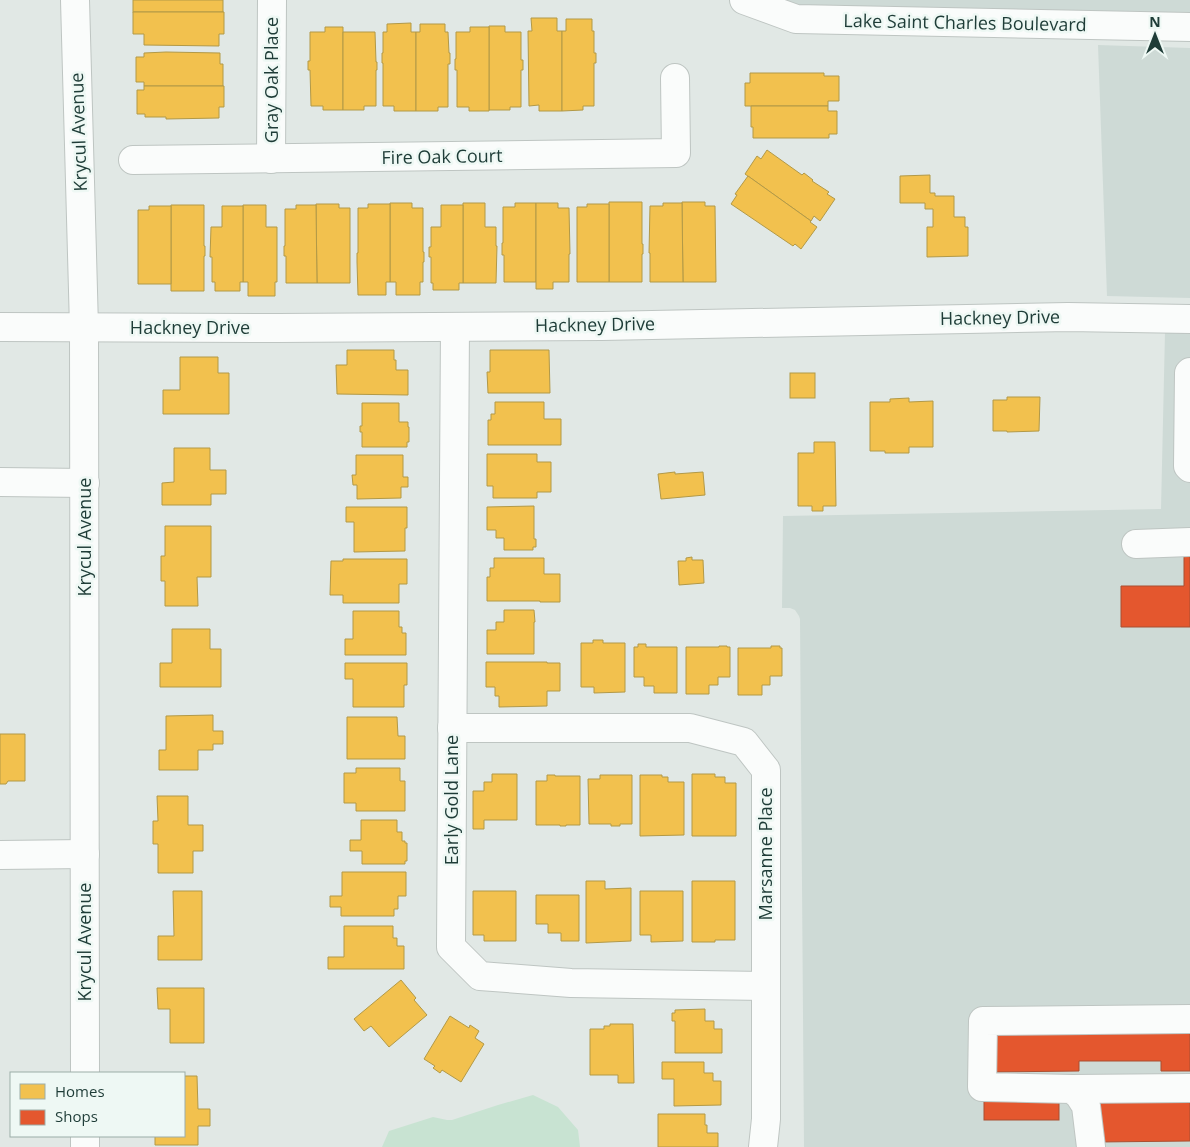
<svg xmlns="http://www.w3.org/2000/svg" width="1190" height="1147" viewBox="0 0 1190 1147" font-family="'Open Sans',sans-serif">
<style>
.built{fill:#cedad6}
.green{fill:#c8e3d2}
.homes{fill:#f2c14e;stroke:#b29947}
.shops{fill:#e4572e;stroke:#a94f31}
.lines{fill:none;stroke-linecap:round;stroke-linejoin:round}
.minor-casing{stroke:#bec5c2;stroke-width:30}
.minor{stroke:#fafcfb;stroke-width:28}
.labels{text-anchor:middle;stroke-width:5;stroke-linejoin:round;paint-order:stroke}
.street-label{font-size:18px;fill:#1e3c37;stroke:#eef8f4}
</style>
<rect width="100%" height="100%" fill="#e1e8e5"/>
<g class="built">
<polygon points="782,0 1190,0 1190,14 798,6"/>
<polygon points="1098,45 1190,48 1190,298 1107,296"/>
<polygon points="1165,332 1190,332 1190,1147 804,1147 800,619 799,616 795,610 790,608 782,608 783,516 1161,509"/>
</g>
<polygon class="green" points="533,1095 558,1107 578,1130 580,1147 382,1147 389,1131 433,1117 447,1120 452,1120 498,1105"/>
<g class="homes">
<rect x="133" y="0" width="90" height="12"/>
<polygon points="133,12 224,12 224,34 219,34 219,46 144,45 144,34 133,34"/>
<polygon points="531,18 557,18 557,31 562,31 562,111 539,111 539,105 529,106 528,31 532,31"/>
<polygon points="566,19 592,19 592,31 594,31 594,53 596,53 596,63 594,63 594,106 583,106 583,110 562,111 562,31 566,31"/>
<polygon points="411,23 411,32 416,32 416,111 394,111 394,106 383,106 383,63 382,63 382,53 383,53 383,32 387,32 387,24"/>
<polygon points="420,24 445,24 445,32 448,32 449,53 450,53 450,64 448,64 448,107 438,107 438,111 416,111 416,32 420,32"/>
<polygon points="489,26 505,26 505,32 521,32 521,60 523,60 523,70 521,70 521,107 510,107 510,110 489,110"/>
<polygon points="325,27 343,27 343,110 323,110 323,106 311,106 310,70 308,70 308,61 310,61 310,32 325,32"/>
<polygon points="470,27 489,27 489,111 469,111 469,107 457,107 457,70 455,70 455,59 456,59 456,32 470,32"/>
<polygon points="343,32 375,32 376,62 377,62 377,70 376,70 376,106 364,106 364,110 343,110"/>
<polygon points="166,52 220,53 220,64 223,64 223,86 144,86 144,82 136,82 136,57 144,57 144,53"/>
<polygon points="750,73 824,73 824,76 839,76 839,101 828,101 828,106 745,106 745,83 750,83"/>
<polygon points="144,86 224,86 224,107 219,107 219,118 166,119 166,117 145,117 145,114 137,114 137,90 144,90"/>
<polygon points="751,106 828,106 828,111 837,111 837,134 829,134 829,138 753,138 753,127 751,127"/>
<polygon points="767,150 802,175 804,173 813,180 812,181 829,192 827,194 835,199 820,221 814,216 811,221 745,174 757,156 761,159"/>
<polygon points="930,175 930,193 935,193 935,196 954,196 954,217 965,217 965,227 968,227 968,256 927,257 927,227 933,227 933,209 925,209 925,203 900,203 900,176"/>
<polygon points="748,176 811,221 810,222 817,227 801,249 795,244 793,246 731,204 737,195 735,194"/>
<polygon points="609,202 642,202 642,244 643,244 643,254 642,254 642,282 609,282"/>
<polygon points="682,202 705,202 705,206 715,206 716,282 683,282"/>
<polygon points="390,203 412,203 412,208 423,208 423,252 424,252 424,262 423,262 423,282 420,282 420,295 396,295 396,282 390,282"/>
<polygon points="463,203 485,203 485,227 496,227 496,246 497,246 496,283 463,283"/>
<polygon points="515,203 536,203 536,282 504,282 504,255 502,255 502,243 503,243 503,207 515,207"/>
<polygon points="536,203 558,203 558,208 569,208 570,254 569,254 569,282 553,282 553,289 536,289"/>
<polygon points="663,203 682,203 683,282 650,282 650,253 649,253 650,206 663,206"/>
<polygon points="316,204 339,204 339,208 350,208 350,283 317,283"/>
<polygon points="368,204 390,204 390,282 386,282 386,295 358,295 357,262 357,253 358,253 358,208 368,208"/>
<polygon points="587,204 609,204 609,282 577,282 577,207 587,207"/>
<polygon points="171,205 204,205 204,246 205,246 205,256 204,256 204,291 171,291"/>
<polygon points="243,205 266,205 266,227 277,227 277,282 275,282 275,296 248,296 248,282 243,282"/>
<polygon points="296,205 316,205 317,283 286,283 286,256 284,256 284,246 285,246 285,209 296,209"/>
<polygon points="441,205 463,205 463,283 459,283 459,290 433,290 433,283 431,283 431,257 429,257 429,247 431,247 431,227 441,227"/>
<polygon points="149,206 171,206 171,284 138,284 138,210 149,210"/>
<polygon points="222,206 243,206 243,282 240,282 240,291 215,291 215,282 212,282 212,257 210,257 211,227 222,227"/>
<polygon points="347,350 394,350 394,360 396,360 396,370 408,370 408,395 337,394 336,365 347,365"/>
<polygon points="490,350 549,350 550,393 488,393 487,372 490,372"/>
<polygon points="180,357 218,357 218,373 229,373 229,414 163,414 163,390 180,390"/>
<rect x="790" y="373" width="25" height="25"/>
<polygon points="1007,397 1040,397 1039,431 1007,432 1007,431 993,431 993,400 1007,400"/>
<polygon points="909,398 909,402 933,401 933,447 909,447 909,453 885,453 885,451 870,451 870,402 890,402 890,399"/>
<polygon points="495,402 544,402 544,419 561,419 561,445 488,445 488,420 491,420 491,414 495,414"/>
<polygon points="362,403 399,403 399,422 408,422 408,427 409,427 409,442 407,442 407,447 362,447 362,432 360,432 360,426 362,426"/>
<polygon points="814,442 835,442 836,506 823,506 823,511 812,511 812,506 798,506 798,453 814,453"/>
<polygon points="174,448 210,448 210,470 226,470 226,494 211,494 211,505 162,505 162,483 174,482"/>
<polygon points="487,454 537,454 537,462 551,462 551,492 537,492 537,498 493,498 493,486 487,486"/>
<polygon points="356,455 403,455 403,477 408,477 408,487 401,487 401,498 357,499 357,485 353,485 352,475 356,475"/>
<polygon points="675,472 675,474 703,472 705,495 661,499 658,474"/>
<polygon points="534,506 534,539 536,539 536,547 533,547 533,550 504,550 504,538 496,538 496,530 487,530 487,507"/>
<polygon points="346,507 407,507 407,528 405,528 405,551 354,552 354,522 346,522"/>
<polygon points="165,526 211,526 211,577 197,577 198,606 165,606 165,581 161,581 161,556 165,556"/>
<polygon points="692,557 692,560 703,560 704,583 679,585 678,561 686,561 686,558"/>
<polygon points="494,558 544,558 544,574 560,574 560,602 540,602 540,601 487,601 487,577 490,577 490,568 494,568"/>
<polygon points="343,559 407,559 407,584 399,584 399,603 343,603 343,595 330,595 331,561 343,561"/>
<polygon points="504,610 534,610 535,622 534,622 534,654 487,654 487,630 496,630 496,622 504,622"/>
<polygon points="353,611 399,611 399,627 402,627 402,633 406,633 406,655 345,655 345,639 353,639"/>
<polygon points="172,629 210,629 210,649 221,649 221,687 160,687 160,663 172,663"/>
<polygon points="593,640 603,640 603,643 625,643 625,692 594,693 594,687 581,687 581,643 593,643"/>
<polygon points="638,644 646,644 646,647 677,647 677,693 654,693 654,686 644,686 644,677 634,677 634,647 638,647"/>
<polygon points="719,646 727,646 727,647 730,647 730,677 718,677 718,685 709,685 709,694 686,694 686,647 719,647"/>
<polygon points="771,646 780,646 780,648 782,648 782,676 770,676 770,685 762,685 762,695 738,695 738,648 771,648"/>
<polygon points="486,662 547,662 547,663 560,663 560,691 547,691 547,706 499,707 499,696 495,696 495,687 486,687"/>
<polygon points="345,663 407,663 407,685 404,685 404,707 353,707 353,679 345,679"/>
<polygon points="213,715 213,731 223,731 223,744 213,744 213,750 198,750 198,770 159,770 159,750 166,750 166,716"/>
<polygon points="347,717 397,717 398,736 405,736 405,759 347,759"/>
<polygon points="0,734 25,734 25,781 8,781 6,784 0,784"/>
<polygon points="356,768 400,768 400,781 405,781 405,811 356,811 356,803 344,803 344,773 356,773"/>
<polygon points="492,774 517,774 517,820 484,820 484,829 473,829 473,791 484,791 484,782 492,782"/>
<polygon points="692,774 715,774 715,777 725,777 725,783 736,783 736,836 692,836"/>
<polygon points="547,775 555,775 555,776 580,776 580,825 566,825 566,826 560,826 560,825 536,825 536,781 547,781"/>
<polygon points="600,775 632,775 632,824 620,824 620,826 611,826 611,824 589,824 588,779 600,779"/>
<polygon points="640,775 662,775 662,777 668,777 668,782 684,782 684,835 640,836"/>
<polygon points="157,796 188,796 188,825 203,825 203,851 193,851 193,873 158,873 158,844 153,844 153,821 158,821"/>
<polygon points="361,820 397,820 397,832 402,832 402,841 405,841 405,843 407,843 407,861 405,861 405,864 362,864 362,851 350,851 350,840 361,840"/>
<polygon points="342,872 406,872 406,896 398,896 398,909 394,909 394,916 341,916 341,907 330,907 330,896 342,896"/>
<polygon points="586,881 605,881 605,889 631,888 631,941 586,943"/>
<polygon points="692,881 735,881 735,940 715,940 715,942 692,942"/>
<polygon points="173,891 202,891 202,960 158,960 158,936 174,936"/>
<polygon points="473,891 516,891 516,941 484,941 484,935 473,935"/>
<polygon points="640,891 683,891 683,941 651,942 651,935 640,935"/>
<polygon points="536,895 579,895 579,941 561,941 561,933 548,933 548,924 536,924"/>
<polygon points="344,926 393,926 393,938 397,938 397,946 404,946 404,969 328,969 328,957 344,957"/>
<polygon points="401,980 416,998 414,1000 427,1015 389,1047 371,1026 364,1031 354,1019"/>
<polygon points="157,988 204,988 204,1043 170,1043 170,1009 158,1009"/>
<polygon points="705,1009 705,1021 714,1021 714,1029 722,1029 722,1053 675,1053 675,1021 672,1021 672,1013 675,1013 675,1010"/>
<polygon points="450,1016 469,1028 470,1025 479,1031 475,1038 484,1044 461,1082 442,1070 440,1073 433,1068 435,1066 424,1059"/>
<polygon points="610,1024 633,1024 634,1083 618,1083 618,1075 590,1075 590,1029 604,1029 604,1026 610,1026"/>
<polygon points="662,1062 704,1062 704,1073 713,1073 713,1081 721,1081 721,1105 674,1106 674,1079 662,1079"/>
<polygon points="184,1076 197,1076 198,1109 210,1109 210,1126 198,1126 198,1145 155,1145 155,1136 184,1136"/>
<polygon points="658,1114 705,1114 705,1125 707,1125 707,1133 718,1133 718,1147 658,1147"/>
</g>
<g class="shops">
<polygon points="1184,552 1190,552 1190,627 1121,627 1121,586 1184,586"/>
<polygon points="1190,1026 1190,1071 1161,1071 1161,1061 1079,1061 1079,1071 993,1072 993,1027"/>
<polygon points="1098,1100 1190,1100 1190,1141 1098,1142"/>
<rect x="984" y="1101" width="75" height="19"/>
</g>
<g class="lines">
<g class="minor-casing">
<g id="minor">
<polyline points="75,0 84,327 85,1073"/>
<polyline points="744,0 796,19 1190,27"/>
<polyline points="271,159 272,0"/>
<polyline points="133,160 676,153 675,78"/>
<polyline points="0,327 278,328 602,326 1068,317 1190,319"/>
<polyline points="455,327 451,947 480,976 571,983 766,986"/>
<polyline points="1190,372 1189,373 1188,466 1190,468"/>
<polyline points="0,482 85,483"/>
<polyline points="1136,544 1190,542"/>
<polyline points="452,728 690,728 744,742 766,770 766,1119 763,1147"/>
<polyline points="0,855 85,854"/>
<polyline points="1072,1089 1190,1088"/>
<polyline points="85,1136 85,1147"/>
<polyline points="1091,1147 1086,1106 1079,1095 1072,1089 982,1087 983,1021 1190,1019"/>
</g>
</g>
<use href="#minor" class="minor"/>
</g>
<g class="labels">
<g class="street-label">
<text transform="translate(965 23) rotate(1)" y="6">Lake Saint Charles Boulevard</text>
<text transform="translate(272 80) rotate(-90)" y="6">Gray Oak Place</text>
<text transform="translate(79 132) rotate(-92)" y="6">Krycul Avenue</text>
<text transform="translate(442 157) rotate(-1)" y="6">Fire Oak Court</text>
<text transform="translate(1000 318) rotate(-1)" y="6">Hackney Drive</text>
<text transform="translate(595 325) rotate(-1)" y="6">Hackney Drive</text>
<text x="190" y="334">Hackney Drive</text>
<text transform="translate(85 537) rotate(-90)" y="6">Krycul Avenue</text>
<text transform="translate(452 800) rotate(-90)" y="6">Early Gold Lane</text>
<text transform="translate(766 854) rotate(-90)" y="6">Marsanne Place</text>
<text transform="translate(85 942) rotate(-90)" y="6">Krycul Avenue</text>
</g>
</g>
<rect x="10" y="1072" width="175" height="65" fill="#eef8f4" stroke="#9bada8"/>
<rect x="20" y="1084" width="25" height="15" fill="#f2c14e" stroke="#9bada8"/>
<text x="55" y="1097" font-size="15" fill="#1e3c37">Homes</text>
<rect x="20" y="1110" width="25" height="15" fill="#e4572e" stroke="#9bada8"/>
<text x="55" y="1122" font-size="15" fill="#1e3c37">Shops</text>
<g transform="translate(1155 35)" stroke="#eef8f4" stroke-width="4" paint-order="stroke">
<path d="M0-4L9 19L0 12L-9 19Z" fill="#1e3c37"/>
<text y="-8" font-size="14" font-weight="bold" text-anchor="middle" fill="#1e3c37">N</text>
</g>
</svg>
